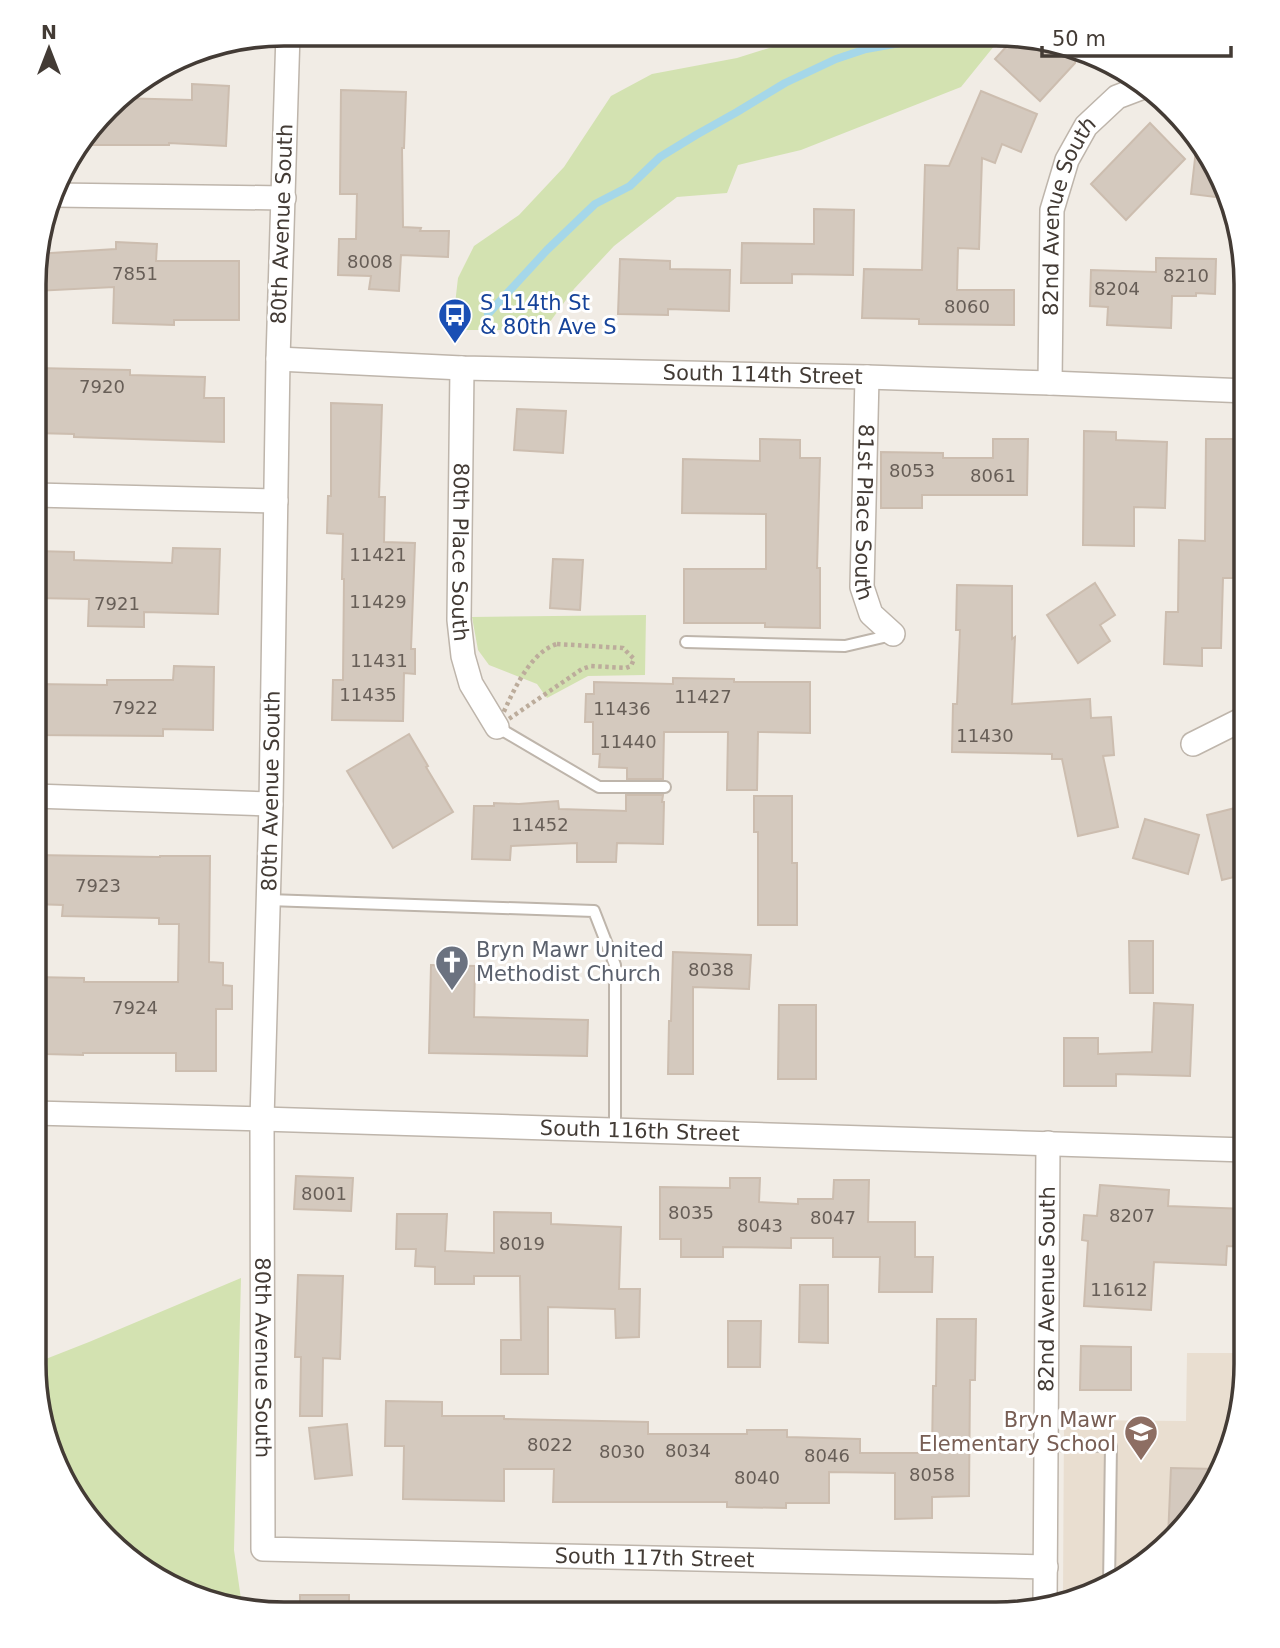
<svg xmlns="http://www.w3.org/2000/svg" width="1280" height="1648" viewBox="0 0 1280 1648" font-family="'DejaVu Sans',sans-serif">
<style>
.education{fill:#e9ded0}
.green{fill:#d3e2b1}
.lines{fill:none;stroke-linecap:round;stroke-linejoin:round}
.stream{stroke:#a5d7e9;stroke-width:8}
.building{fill:#d4c9be;stroke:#ccbdaf;stroke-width:2}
.lane-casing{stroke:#beb5ab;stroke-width:14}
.street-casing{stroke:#beb5ab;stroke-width:26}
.path{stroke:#bcac9b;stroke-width:4.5;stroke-dasharray:3.5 3.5;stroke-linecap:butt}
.lane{stroke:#fff;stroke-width:10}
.street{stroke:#fff;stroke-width:23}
.labels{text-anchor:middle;stroke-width:6;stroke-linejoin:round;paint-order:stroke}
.number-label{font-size:18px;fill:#675e57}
.street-label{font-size:21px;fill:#433b35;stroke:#fff}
.transit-label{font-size:21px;fill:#164399;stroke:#fff;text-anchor:start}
.worship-label{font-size:21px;fill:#5b616d;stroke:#fff;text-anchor:start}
.education-label{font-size:21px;fill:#785e54;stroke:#fff;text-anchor:end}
.rim{fill:none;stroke:#433b35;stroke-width:3.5}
</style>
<rect width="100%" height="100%" fill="#f1ece5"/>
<polygon class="education" points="1187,1353 1246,1353 1246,1381 1205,1503 1121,1581 1063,1599 1064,1420 1186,1421"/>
<g class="green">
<polygon points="793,35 1003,35 961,87 801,150 738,165 727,193 677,197 614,246 574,289 544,330 452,330 458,278 474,246 519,215 564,167 611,96 652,74 737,58 782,44"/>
<polygon points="646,615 645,675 588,676 547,698 537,684 489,665 478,650 472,617"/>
<polygon points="241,1278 234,1550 242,1606 145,1573 67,1489 33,1365 33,1364 89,1342"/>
</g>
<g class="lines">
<polyline class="stream" points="488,314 547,250 595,204 630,186 660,157 696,135 737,112 785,83 836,59 866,49 900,43 930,41 953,35"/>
</g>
<g class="building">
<polygon points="1017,35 1023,35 1035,47 1040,41 1045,41 1075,53 1075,63 1040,101 995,59"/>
<polygon points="192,84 229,86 226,146 169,143 169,145 78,145 117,98 192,100"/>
<polygon points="341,90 406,92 404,148 402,148 403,227 421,228 420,231 449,231 448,257 401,255 399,291 369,289 371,276 338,275 339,239 356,239 357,194 340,194"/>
<polygon points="981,91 1037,114 1021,152 1002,144 995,163 982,158 979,249 958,248 957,290 1014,290 1014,325 919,324 919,319 862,318 864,269 922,270 925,165 949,166"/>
<polygon points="1150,123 1185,159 1126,220 1091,184"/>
<polygon points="1197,141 1213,159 1224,198 1191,194"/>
<polygon points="814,209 854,210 853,275 792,274 792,283 741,283 742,243 814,244"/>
<polygon points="116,242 157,244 156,261 239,261 239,320 174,320 174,325 113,323 114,287 35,291 35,254 116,249"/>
<polygon points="1156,258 1216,259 1215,294 1196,293 1196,296 1172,296 1171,328 1107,325 1108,307 1090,306 1091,270 1156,272"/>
<polygon points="620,259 670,261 670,269 730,270 729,311 668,309 668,315 618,314"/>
<polygon points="35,368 130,370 130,375 205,377 204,398 224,398 224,442 74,437 74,434 35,433"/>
<polygon points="331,403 382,405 379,497 385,497 384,542 415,543 411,649 415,649 415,674 404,673 403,721 332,720 333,680 343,680 344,579 342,579 343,534 327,533 328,496 331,496"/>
<polygon points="517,409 566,411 563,453 514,450"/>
<polygon points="1084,431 1116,432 1116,440 1167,442 1165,508 1134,507 1134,546 1083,545"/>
<polygon points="760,439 800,440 800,458 820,458 817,568 820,568 820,628 765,627 765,623 684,623 684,569 766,569 766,514 682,513 683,459 760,461"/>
<polygon points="993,439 1028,439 1027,495 922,495 922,508 881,508 881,452 943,453 943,458 993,458"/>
<polygon points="1206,439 1245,439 1244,523 1242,523 1241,578 1223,578 1221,648 1202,648 1202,666 1164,664 1166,612 1178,612 1179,540 1205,541"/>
<polygon points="173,548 220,549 218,614 144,612 144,627 88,626 89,599 35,598 35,551 74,552 74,560 172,563"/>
<polygon points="553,559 583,560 580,610 550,608"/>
<polygon points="1095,583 1115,615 1100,625 1110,641 1078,663 1047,615"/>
<polygon points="957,585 1012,586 1012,639 1015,637 1012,704 1090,699 1091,718 1111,717 1114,755 1103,756 1118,827 1078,836 1062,759 1052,759 1052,754 952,752 953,704 957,704 960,630 956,630"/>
<polygon points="174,666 214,667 213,730 163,729 163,736 34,735 35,684 107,685 107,680 173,680"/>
<polygon points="673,678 734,679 734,682 810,682 810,733 758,732 757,790 727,790 728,732 664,732 663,779 627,779 627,768 599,767 600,754 593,754 593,722 585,722 586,694 594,694 594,682 673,684"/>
<polygon points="409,734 428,766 426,767 453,812 393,848 347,771"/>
<polygon points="626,795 663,795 662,802 664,802 663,844 617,843 616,862 577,862 577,843 511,846 510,860 472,859 474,806 494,806 494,803 519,804 558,801 559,809 626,811"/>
<polygon points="754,796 792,796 792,863 797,863 797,925 758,925 758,832 754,832"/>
<polygon points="1239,807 1246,841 1246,874 1222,880 1207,815"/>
<polygon points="1145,819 1199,835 1188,874 1133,858"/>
<polygon points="34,855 160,857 160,856 210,856 209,962 223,963 223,985 232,986 232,1009 216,1009 216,1071 176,1071 176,1053 83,1053 83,1055 45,1054 45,1035 34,1035 34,977 84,978 84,982 178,982 179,924 159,924 159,918 62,916 63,905 34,904"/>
<polygon points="1129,941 1153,941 1153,993 1130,993"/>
<polygon points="673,952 751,955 749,989 693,987 693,1074 668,1074 669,1021 671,1021"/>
<polygon points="431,965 475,966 474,1017 588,1020 587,1056 429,1053"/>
<polygon points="1154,1003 1193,1005 1190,1076 1116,1074 1116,1086 1064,1086 1064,1038 1098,1038 1098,1054 1152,1052"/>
<polygon points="779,1005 816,1005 816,1079 778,1079"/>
<polygon points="296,1176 353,1178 351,1211 294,1209"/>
<polygon points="730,1178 760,1178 759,1202 798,1204 798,1199 833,1199 834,1180 869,1180 868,1222 915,1222 915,1257 933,1257 932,1292 879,1292 880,1257 833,1257 833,1238 791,1238 791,1248 723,1247 723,1257 681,1257 681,1239 660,1239 660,1187 730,1188"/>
<polygon points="1100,1185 1169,1190 1168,1206 1246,1209 1246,1247 1227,1246 1226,1265 1154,1262 1151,1310 1084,1306 1088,1241 1082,1240 1084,1215 1097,1216"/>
<polygon points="494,1212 551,1213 551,1224 621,1227 619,1289 640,1289 639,1337 616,1338 615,1309 548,1307 548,1374 501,1374 501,1340 521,1340 520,1276 474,1276 474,1284 435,1284 435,1267 415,1266 416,1249 396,1249 397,1214 447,1214 445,1251 494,1253"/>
<polygon points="298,1275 343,1276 340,1359 323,1358 322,1416 300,1416 301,1357 295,1357"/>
<polygon points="800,1285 828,1285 828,1343 799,1342"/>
<polygon points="937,1319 976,1319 975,1380 970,1380 969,1496 932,1497 932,1518 895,1519 895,1473 829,1472 829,1503 786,1503 786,1508 727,1507 727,1502 553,1502 554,1469 504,1469 504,1501 403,1499 404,1446 385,1446 386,1401 442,1402 442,1416 504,1416 504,1419 648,1422 648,1434 747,1434 747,1430 787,1430 787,1437 860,1439 860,1453 932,1453 933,1386 936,1386"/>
<polygon points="728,1321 761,1321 760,1367 728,1367"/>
<polygon points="1081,1346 1131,1347 1131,1390 1080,1390"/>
<polygon points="347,1424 352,1475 315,1479 309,1428"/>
<polygon points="1171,1468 1216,1469 1205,1503 1168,1538"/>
<rect x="300" y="1595" width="49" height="19"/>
</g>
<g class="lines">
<g class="lane-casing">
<g id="lane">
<polyline points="686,642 845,646 892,635"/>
<polyline points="497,727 599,787 665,787"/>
<polyline points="268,900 594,911 615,965 615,1130"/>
<polyline points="1047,1445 1111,1446 1109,1585"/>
</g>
</g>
<g class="street-casing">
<g id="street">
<path id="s1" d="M288,33L278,359L271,804L262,1119L263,1549L1046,1567"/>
<polyline points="54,195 284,198"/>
<path id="s2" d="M278,359L462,368L867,377L1050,383L1247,391"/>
<path id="s3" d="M462,368L459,620L463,656L471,684L497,727"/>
<path id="s4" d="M867,377L862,587L871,614L893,634"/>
<path id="s5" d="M1050,383L1052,210L1067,160L1086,126L1117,97L1146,86"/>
<polyline points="35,495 276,501"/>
<polyline points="1193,744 1247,717"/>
<polyline points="34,796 271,804"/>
<path id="s6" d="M34,1113L262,1119L1246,1150"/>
<path id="s7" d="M1045,1604L1048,1143"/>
</g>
</g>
<path class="path" d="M557,644L623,648L634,659L631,666L626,668L591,666L582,669L497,727C509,701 527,653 557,644Z"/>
<use href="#lane" class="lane"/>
<use href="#street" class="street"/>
</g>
<defs>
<g id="bus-pin" transform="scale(1.75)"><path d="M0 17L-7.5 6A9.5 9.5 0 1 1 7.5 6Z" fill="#1a4fb4" stroke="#fff"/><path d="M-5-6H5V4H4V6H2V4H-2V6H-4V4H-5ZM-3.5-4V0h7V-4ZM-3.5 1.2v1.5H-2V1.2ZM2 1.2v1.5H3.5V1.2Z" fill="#fff"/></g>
<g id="church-pin" transform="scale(1.75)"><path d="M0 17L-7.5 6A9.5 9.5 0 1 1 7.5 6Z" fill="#6b7280" stroke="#fff"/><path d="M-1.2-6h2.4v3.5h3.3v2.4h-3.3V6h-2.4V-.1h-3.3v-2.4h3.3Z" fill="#fff"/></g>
<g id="school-pin" transform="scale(1.75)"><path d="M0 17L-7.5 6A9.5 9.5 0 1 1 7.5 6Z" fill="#8d6e63" stroke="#fff"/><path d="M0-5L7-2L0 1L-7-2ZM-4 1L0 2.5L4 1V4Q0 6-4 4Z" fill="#fff"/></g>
</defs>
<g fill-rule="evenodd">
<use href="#bus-pin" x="455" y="315"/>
<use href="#church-pin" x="452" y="962"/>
<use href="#school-pin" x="1141" y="1432"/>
</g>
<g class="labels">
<g class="number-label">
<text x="370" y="268">8008</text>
<text x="135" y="280">7851</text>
<text x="1186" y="282">8210</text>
<text x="1117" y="295">8204</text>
<text x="967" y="313">8060</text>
<text x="102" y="393">7920</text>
<text x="912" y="477">8053</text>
<text x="993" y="482">8061</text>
<text x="378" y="561">11421</text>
<text x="378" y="608">11429</text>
<text x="117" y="610">7921</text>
<text x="379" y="667">11431</text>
<text x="368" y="701">11435</text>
<text x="703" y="703">11427</text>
<text x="135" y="714">7922</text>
<text x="622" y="715">11436</text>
<text x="985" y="742">11430</text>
<text x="628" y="748">11440</text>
<text x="540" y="831">11452</text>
<text x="98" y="892">7923</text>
<text x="711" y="976">8038</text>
<text x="135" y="1014">7924</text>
<text x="324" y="1200">8001</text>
<text x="691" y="1219">8035</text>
<text x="1132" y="1222">8207</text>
<text x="833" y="1224">8047</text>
<text x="760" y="1232">8043</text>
<text x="522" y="1250">8019</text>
<text x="1119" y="1296">11612</text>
<text x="550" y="1451">8022</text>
<text x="688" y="1457">8034</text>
<text x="622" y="1458">8030</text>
<text x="827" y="1462">8046</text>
<text x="932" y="1481">8058</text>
<text x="757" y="1484">8040</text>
</g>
<g class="street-label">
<text dy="7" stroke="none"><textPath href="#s5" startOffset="170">82nd Avenue South</textPath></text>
<text transform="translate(282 224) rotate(-88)" y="7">80th Avenue South</text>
<text dy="7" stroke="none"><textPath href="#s2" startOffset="485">South 114th Street</textPath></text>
<text dy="7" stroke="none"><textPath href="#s4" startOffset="135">81st Place South</textPath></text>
<text dy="7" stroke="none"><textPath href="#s3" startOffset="184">80th Place South</textPath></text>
<text transform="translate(271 791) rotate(-89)" y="7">80th Avenue South</text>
<text dy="7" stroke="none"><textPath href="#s6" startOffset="606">South 116th Street</textPath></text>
<text dy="7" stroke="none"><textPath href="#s7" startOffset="315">82nd Avenue South</textPath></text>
<text dy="7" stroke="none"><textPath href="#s1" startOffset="1325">80th Avenue South</textPath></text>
<text dy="7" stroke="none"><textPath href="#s1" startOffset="1908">South 117th Street</textPath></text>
</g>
<g class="transit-label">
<text x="480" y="310">S 114th St<tspan x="480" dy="24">&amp; 80th Ave S</tspan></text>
</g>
<g class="worship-label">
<text x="476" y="957">Bryn Mawr United<tspan x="476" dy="24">Methodist Church</tspan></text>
</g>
<g class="education-label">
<text x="1116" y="1427">Bryn Mawr<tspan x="1116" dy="24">Elementary School</tspan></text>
</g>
</g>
<path d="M0 0H1280V1648H0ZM284 46H996A238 238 0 0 1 1234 284V1364A238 238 0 0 1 996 1602H284A238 238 0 0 1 46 1364V284A238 238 0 0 1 284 46Z" fill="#fff" fill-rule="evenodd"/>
<path class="rim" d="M284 46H996A238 238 0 0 1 1234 284V1364A238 238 0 0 1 996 1602H284A238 238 0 0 1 46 1364V284A238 238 0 0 1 284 46Z"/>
<g transform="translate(49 49)" stroke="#ffffff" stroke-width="5" paint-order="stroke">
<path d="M0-5L12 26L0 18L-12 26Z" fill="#433b35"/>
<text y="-10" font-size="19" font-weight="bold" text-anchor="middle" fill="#433b35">N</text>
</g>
<path d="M1042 46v10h189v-10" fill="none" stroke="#433b35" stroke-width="3.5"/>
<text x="1052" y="46" font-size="21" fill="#433b35" stroke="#ffffff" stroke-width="5" paint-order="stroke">50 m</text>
</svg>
